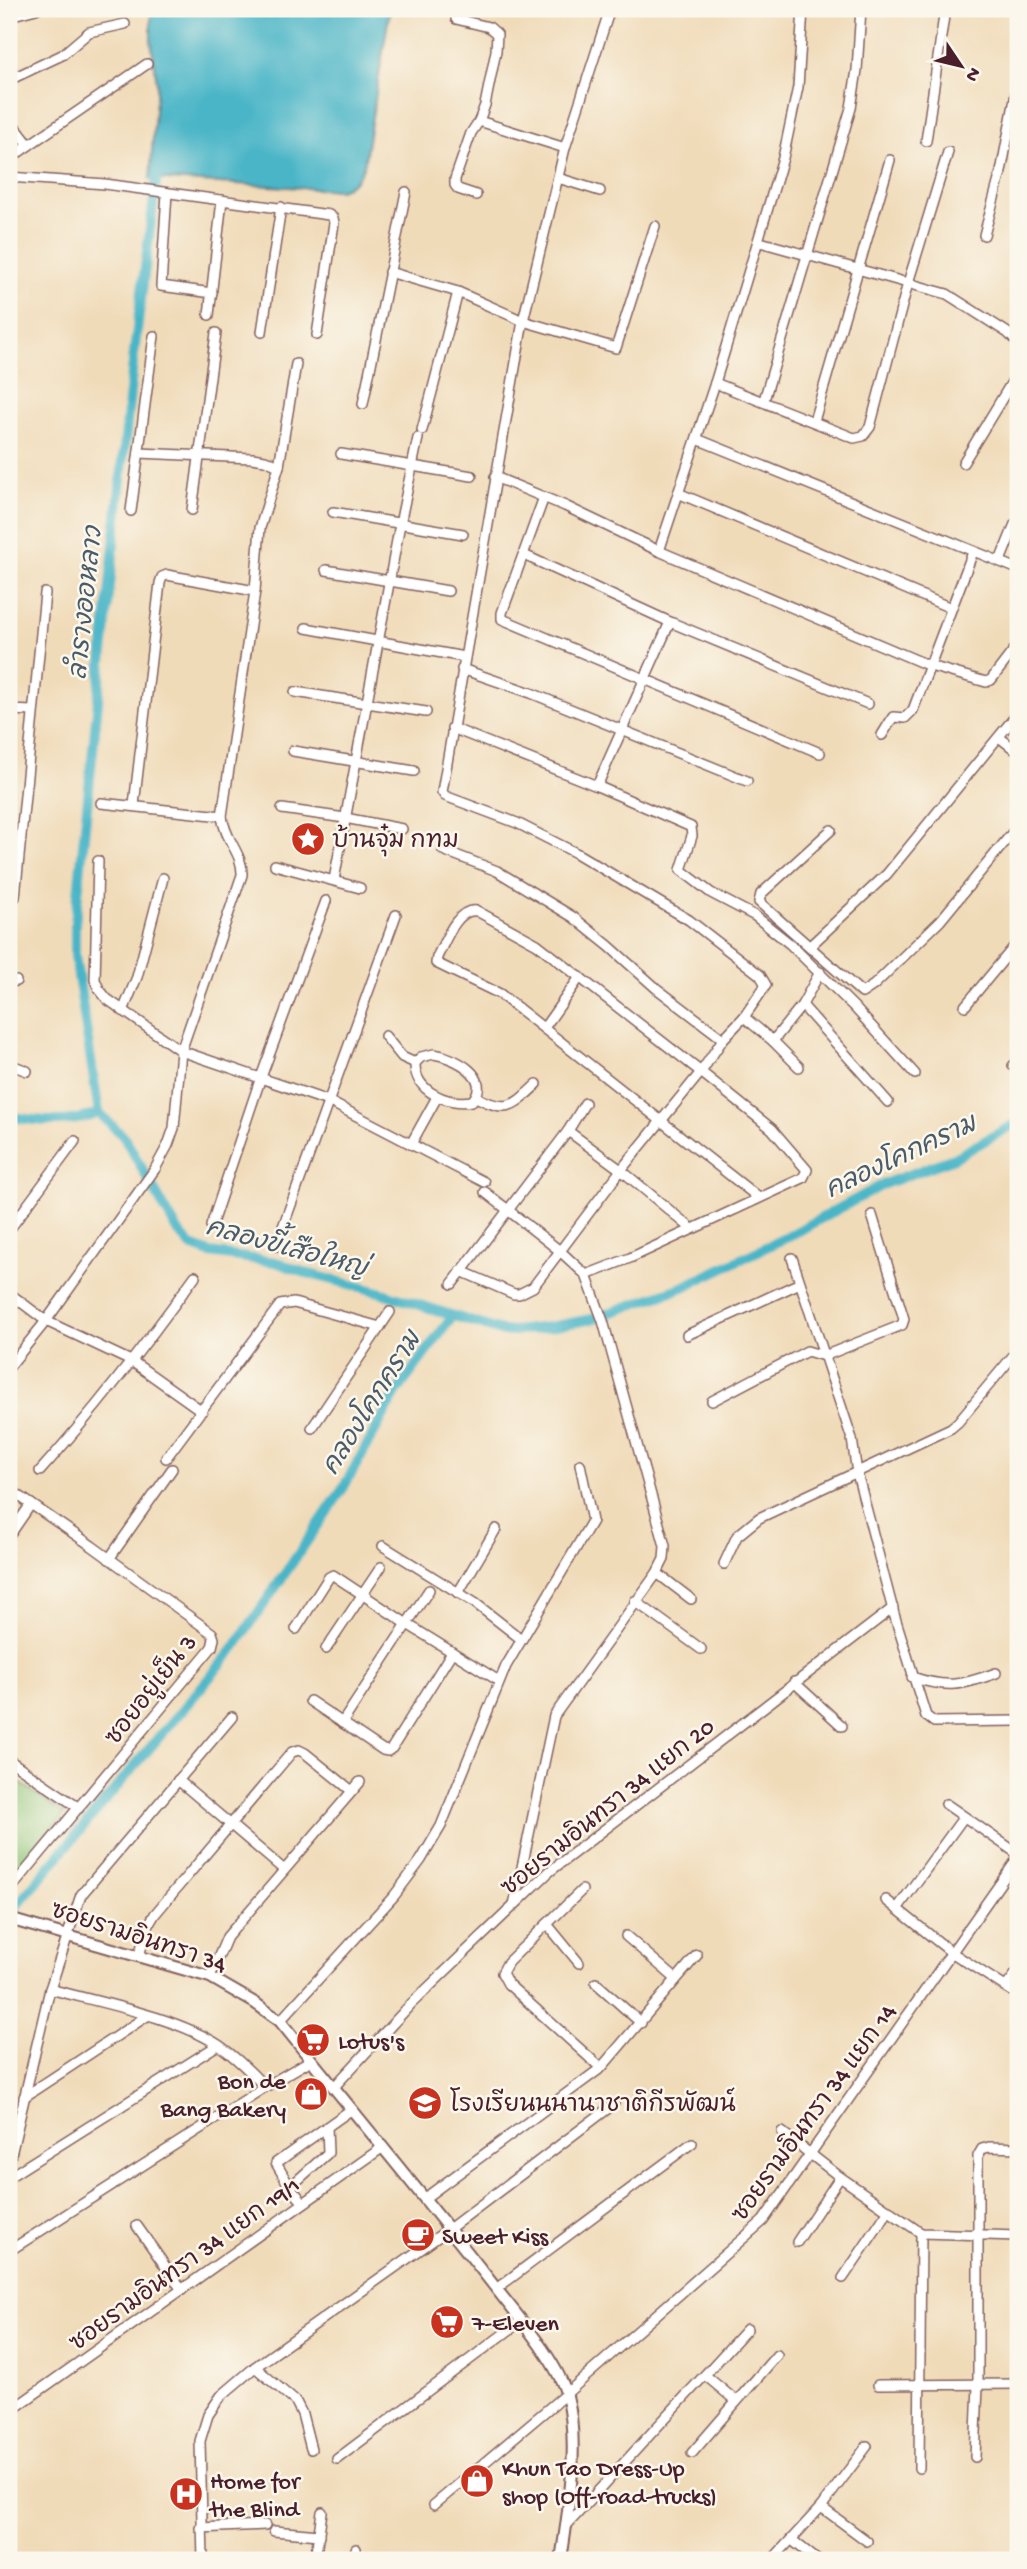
<svg xmlns="http://www.w3.org/2000/svg" width="1027" height="2569" viewBox="0 0 1027 2569" font-family="'Gochi Hand','Playpen Sans Thai',sans-serif">
<style>
.green{fill:#8cc376;stroke:#6b7150;stroke-width:2}
.water{fill:#4ab5c7;stroke:#4a6a79;stroke-width:2}
.lines{fill:none;stroke-linecap:round;stroke-linejoin:round}
.canal{stroke:#4ab5c7;stroke-width:10}
.minor-casing{stroke:#84615d;stroke-width:12}
.tertiary-casing{stroke:#84615d;stroke-width:14}
.minor{stroke:#fff;stroke-width:9}
.tertiary{stroke:#fff;stroke-width:10}
.labels{text-anchor:middle;stroke-width:5;stroke-linejoin:round;paint-order:stroke}
.poi-label{font-size:24px;fill:#4a1f2b;stroke:#fbf7ec;text-anchor:start}
.street-label{font-size:24px;fill:#4a1f2b;stroke:#fbf7ec}
.water-label{font-size:26px;font-style:italic;fill:#4a5b69;stroke:#fbf7ec}
</style>
<rect width="100%" height="100%" fill="#fbf7ec"/>
<filter id="ink" filterUnits="userSpaceOnUse"><feTurbulence type="fractalNoise" baseFrequency=".0143" numOctaves="2"/><feDisplacementMap in="SourceGraphic" scale="14" xChannelSelector="R" yChannelSelector="G"/><feConvolveMatrix kernelMatrix="1 2 1 2 8 2 1 2 1" color-interpolation-filters="sRGB"/></filter>
<filter id="wash" filterUnits="userSpaceOnUse"><feTurbulence type="fractalNoise" baseFrequency=".00686" numOctaves="4" result="noise"/><feDisplacementMap in="SourceGraphic" scale="28" xChannelSelector="R" yChannelSelector="G"/><feGaussianBlur stdDeviation="1.57" result="paint"/><feColorMatrix in="noise" values="0 0 0 0 0 0 0 0 0 0 0 0 0 0 0 0 0 1.4 0 .05"/><feComposite in="paint" operator="in"/></filter>
<g filter="url(#wash)">
<rect width="100%" height="100%" fill="#f0dbb9"/>
<polygon class="green" points="9,1775 65,1814 9,1877"/>
<path class="water" d="M151,9H390L364,165C359,178 353,185 339,190L150,179L157,83L151,40Z"/>
<g class="lines">
<g class="canal">
<polyline points="99,1113 124,1137 177,1230 191,1246 210,1253 276,1262 306,1273 376,1291 504,1332 550,1327 592,1319 683,1287 787,1237 884,1184 954,1158 1018,1122"/>
<polyline points="99,1113 75,956 75,923 134,353 158,167"/>
<path d="M9,1116C38,1122 70,1125 99,1113"/>
<polyline points="9,1933 17,1905 232,1651 342,1490 396,1393 452,1317"/>
</g>
</g>
</g>
<g filter="url(#ink)">
<g class="lines">
<g class="minor-casing">
<g id="minor">
<polyline points="9,16 36,9"/>
<polyline points="456,19 489,27 497,34 496,51 485,105 479,121 471,133 455,179 455,185 458,189 476,195"/>
<polyline points="9,80 62,55 89,32 125,24"/>
<polyline points="9,119 29,145 147,64"/>
<polyline points="479,121 565,148"/>
<polyline points="926,141 945,9"/>
<polyline points="9,159 29,145"/>
<polyline points="9,177 105,184 329,215 333,218 334,223 317,335"/>
<polyline points="558,178 600,191"/>
<polyline points="167,193 161,286 212,293"/>
<polyline points="984,235 1001,172 1018,83"/>
<polyline points="760,242 947,294 1008,333 1018,343"/>
<polyline points="389,272 458,292 523,321 616,348 655,226"/>
<polyline points="209,315 222,200"/>
<polyline points="262,332 281,207"/>
<polyline points="715,383 854,438 863,436 870,427 908,283 948,152"/>
<polyline points="764,400 851,108 857,70 861,9"/>
<polyline points="363,404 406,192"/>
<polyline points="814,421 890,160"/>
<polyline points="422,430 458,292"/>
<polyline points="697,439 1018,569"/>
<polyline points="139,453 252,458 265,460 279,466"/>
<polyline points="341,454 472,476"/>
<polyline points="963,463 1018,372"/>
<polyline points="495,477 565,506 659,551 930,666 986,682 991,680 1014,650"/>
<polyline points="678,493 951,608"/>
<polyline points="544,497 502,613 502,619 820,753"/>
<polyline points="192,510 216,333"/>
<polyline points="131,511 154,336"/>
<polyline points="333,512 463,534"/>
<polyline points="659,551 715,383 783,158 798,87 803,9"/>
<polyline points="524,555 670,622 868,704"/>
<polyline points="1000,561 1015,524"/>
<polyline points="326,570 448,591"/>
<polyline points="306,628 464,657"/>
<polyline points="462,669 531,693 747,781"/>
<polyline points="295,692 426,712"/>
<polyline points="9,710 33,711"/>
<polyline points="452,728 597,786 691,827 692,836 681,870 711,893 755,916 790,944 854,1007 915,1074"/>
<polyline points="882,735 893,717 905,718 913,710 973,552"/>
<polyline points="999,737 1018,752"/>
<polyline points="293,751 414,771"/>
<polyline points="597,786 670,622"/>
<polyline points="101,803 222,816"/>
<polyline points="134,805 160,583 162,577 167,575 255,591"/>
<polyline points="282,809 345,818 402,829"/>
<polyline points="831,830 761,894 759,902 862,993 874,985 940,921 1018,826"/>
<polyline points="443,850 497,871 573,917 609,946 656,988 723,1039"/>
<polyline points="98,861 95,980 99,989 107,999 181,1051 328,1101 484,1182"/>
<polyline points="275,865 360,888"/>
<polyline points="334,880 400,524 418,438"/>
<polyline points="15,897 45,593"/>
<polyline points="810,946 887,874 1018,713"/>
<polyline points="9,983 16,981"/>
<polyline points="802,1005 888,1102"/>
<polyline points="965,1006 1018,942"/>
<polyline points="123,1011 137,977 163,878"/>
<polyline points="744,1017 773,1041 799,1067"/>
<polyline points="544,1028 580,977"/>
<polyline points="385,1036 402,1057 415,1063"/>
<polyline points="773,1041 802,1005 820,972"/>
<path d="M434,1054C454,1057 494,1077 472,1101C448,1105 414,1092 415,1063L421,1057Z"/>
<polyline points="9,1064 27,1071"/>
<polyline points="1013,1066 1018,1061"/>
<path d="M476,1097C507,1113 513,1107 537,1084"/>
<polyline points="568,1131 621,1170 692,1229"/>
<polyline points="411,1144 437,1097"/>
<polyline points="485,1192 560,1251 586,1275 603,1321 665,1546 664,1559 657,1573 554,1716 514,1905"/>
<polyline points="211,1226 260,1080 326,901"/>
<polyline points="9,1230 75,1141"/>
<polyline points="276,1246 396,915"/>
<polyline points="792,1258 852,1439 857,1473 894,1614 926,1716 934,1722 1018,1721"/>
<polyline points="461,1271 514,1294 519,1294 533,1287 621,1170 701,1072 723,1039 744,1017 766,985 760,975 689,920 576,853 517,823 445,796 442,792 523,321 565,148 610,9"/>
<path d="M586,1275L630,1258L803,1178L807,1170L772,1129L701,1072L537,944L477,911C457,907 445,942 437,957L436,963L500,994L759,1198"/>
<polyline points="452,1284 568,1131 585,1103"/>
<polyline points="9,1293 46,1321 133,1362 202,1411"/>
<polyline points="687,1335 800,1283"/>
<path d="M9,1367L46,1321L155,1169L168,1145L174,1128L181,1051L242,875C243,853 225,841 222,816L255,591L260,528L279,466L296,364"/>
<polyline points="712,1401 807,1351 824,1356 902,1325 904,1319 872,1215"/>
<polyline points="312,1428 390,1312"/>
<polyline points="166,1458 280,1305 294,1303 380,1327"/>
<path d="M40,1471C96,1409 146,1344 195,1276"/>
<polyline points="9,1536 31,1504"/>
<polyline points="383,1546 475,1603 521,1639"/>
<polyline points="109,1559 172,1469"/>
<polyline points="724,1564 737,1536 759,1518 951,1428 958,1422 1018,1350"/>
<polyline points="657,1573 691,1599"/>
<polyline points="458,1593 496,1529"/>
<polyline points="635,1601 701,1649"/>
<polyline points="296,1629 329,1577 333,1575 407,1624 499,1681"/>
<polyline points="326,1649 381,1567"/>
<path d="M912,1677C947,1689 963,1685 996,1673"/>
<polyline points="794,1682 842,1726"/>
<polyline points="310,1701 383,1750 388,1751 392,1748 452,1652"/>
<polyline points="342,1723 429,1590"/>
<polyline points="9,1760 79,1808"/>
<polyline points="178,1780 283,1869"/>
<polyline points="946,1804 1018,1854"/>
<polyline points="582,1890 508,1962 502,1973 508,1984 601,2068"/>
<polyline points="9,1891 212,1647 214,1639 212,1633 92,1546 12,1491"/>
<polyline points="886,1900 951,1952 1018,1995"/>
<polyline points="897,1909 963,1818"/>
<polyline points="547,1924 579,1963"/>
<polyline points="626,1936 676,1979"/>
<polyline points="139,1955 149,1924 155,1914 292,1752 299,1750 305,1753 352,1791"/>
<polyline points="210,1977 227,1937 360,1782"/>
<polyline points="596,1983 641,2023"/>
<polyline points="1006,1987 1018,1971"/>
<path d="M50,1989C101,2003 177,2017 220,2046C237,2058 251,2072 265,2087"/>
<polyline points="280,2021 394,1896 421,1860 441,1826 506,1666 592,1521 580,1464"/>
<polyline points="334,2087 412,2003 549,1872 893,1608"/>
<polyline points="24,2097 147,2016"/>
<polyline points="782,2132 840,2177 921,2233 1018,2236"/>
<polyline points="9,2163 50,1989 81,1895 232,1717"/>
<polyline points="9,2177 218,2045"/>
<polyline points="290,2187 328,2153 327,2127"/>
<polyline points="425,2198 601,2068 697,1955"/>
<polyline points="303,2202 290,2187 276,2163 352,2109"/>
<polyline points="137,2226 182,2290"/>
<polyline points="797,2242 840,2177"/>
<polyline points="9,2251 265,2087 311,2060"/>
<polyline points="843,2278 889,2210"/>
<polyline points="496,2289 692,2143"/>
<polyline points="255,2367 296,2402 302,2414 311,2449"/>
<polyline points="705,2375 736,2401"/>
<polyline points="878,2385 1018,2384"/>
<polyline points="9,2412 383,2147"/>
<polyline points="692,2453 777,2355"/>
<polyline points="975,2457 978,2385 978,2156 982,2149 989,2147 1018,2148"/>
<polyline points="337,2459 521,2321"/>
<polyline points="919,2468 921,2233"/>
<polyline points="434,2505 567,2393 763,2221 1018,1858"/>
<polyline points="821,2507 867,2541"/>
<polyline points="566,2526 747,2329"/>
<polyline points="200,2528 265,2525"/>
<polyline points="274,2531 319,2535"/>
<polyline points="792,2540 817,2560"/>
<polyline points="203,2560 200,2441 208,2415 221,2396 255,2367 449,2229 614,2104"/>
<polyline points="315,2560 322,2512"/>
<polyline points="354,2560 356,2549"/>
<polyline points="772,2560 821,2507 867,2446"/>
</g>
</g>
<g class="tertiary-casing">
<path id="tertiary" d="M9,1919L210,1977L255,2003L280,2021C350,2108 422,2194 491,2282C513,2311 558,2361 567,2396C580,2443 568,2513 561,2560"/>
</g>
<use href="#minor" class="minor"/>
<use href="#tertiary" class="tertiary"/>
</g>
</g>
<defs>
<g id="sight-disc" transform="scale(1.75)"><circle r="9.5" fill="#c8321e" stroke="#fbf7ec"/><path d="M0-6L1.8-2.2L6-1.7L2.9 1.2L3.7 5.4L0 3.3L-3.7 5.4L-2.9 1.2L-6-1.7L-1.8-2.2Z" fill="#fff"/></g>
<g id="supermarket-disc" transform="scale(1.75)"><circle r="9.5" fill="#c8321e" stroke="#fbf7ec"/><path d="M-6-5.5h2.5l.6 2H6L4.5 2H-2.5L-4.4-4H-6ZM-1.5 3.2a1.3 1.3 0 1 0 .1 0ZM3 3.2a1.3 1.3 0 1 0 .1 0Z" fill="#fff"/></g>
<g id="shop-disc" transform="scale(1.75)"><circle r="9.5" fill="#c8321e" stroke="#fbf7ec"/><path d="M-5-2.5h2.3a2.7 3.5 0 0 1 5.4 0H5L5.5 6h-11ZM-1.5-2.5h3a1.5 2.3 0 0 0-3 0Z" fill="#fff"/></g>
<g id="school-disc" transform="scale(1.75)"><circle r="9.5" fill="#c8321e" stroke="#fbf7ec"/><path d="M0-5L7-2L0 1L-7-2ZM-4 1L0 2.5L4 1V4Q0 6-4 4Z" fill="#fff"/></g>
<g id="cafe-disc" transform="scale(1.75)"><circle r="9.5" fill="#c8321e" stroke="#fbf7ec"/><path d="M-5.5-4.5H6V0H3Q3 3.5 0 3.5H-2.5Q-5.5 3.5-5.5 0ZM3-3.2v2h1.7v-2ZM-6 4.5H4V6H-6Z" fill="#fff"/></g>
<g id="hospital-disc" transform="scale(1.75)"><circle r="9.5" fill="#c8321e" stroke="#fbf7ec"/><path d="M-5-5h3v3.5h4V-5h3V5h-3V1.5h-4V5h-3Z" fill="#fff"/></g>
</defs>
<g fill-rule="evenodd">
<use href="#sight-disc" x="308" y="839"/>
<use href="#supermarket-disc" x="313" y="2040"/>
<use href="#shop-disc" x="311" y="2094"/>
<use href="#school-disc" x="425" y="2103"/>
<use href="#cafe-disc" x="418" y="2235"/>
<use href="#supermarket-disc" x="447" y="2322"/>
<use href="#shop-disc" x="477" y="2481"/>
<use href="#hospital-disc" x="186" y="2494"/>
</g>
<g class="labels">
<g class="poi-label">
<text x="332" y="847">บ้านจุ๋ม กทม</text>
<text x="338" y="2048">Lotus's</text>
<text x="286" y="2088" text-anchor="end">Bon de<tspan x="286" dy="28">Bang Bakery</tspan></text>
<text x="450" y="2111">โรงเรียนนนานาชาติกีรพัฒน์</text>
<text x="442" y="2243">Sweet Kiss</text>
<text x="472" y="2330">7-Eleven</text>
<text x="502" y="2475">Khun Tao Dress-Up<tspan x="502" dy="28">shop (Off-road-trucks)</tspan></text>
<text x="210" y="2488">Home for<tspan x="210" dy="28">the Blind</tspan></text>
</g>
<g class="street-label">
<text transform="translate(150 1689) rotate(-52)" y="8">ซอยอยู่เย็น 3</text>
<text transform="translate(607 1806) rotate(-39)" y="8">ซอยรามอินทรา 34 แยก 20</text>
<text transform="translate(139 1936) rotate(18)" y="8">ซอยรามอินทรา 34</text>
<text transform="translate(813 2112) rotate(-54)" y="8">ซอยรามอินทรา 34 แยก 14</text>
<text transform="translate(184 2263) rotate(-36)" y="8">ซอยรามอินทรา 34 แยก 19/1</text>
</g>
<g class="water-label">
<text transform="translate(84 603) rotate(-84)" y="9">ลำรางออหลาว</text>
<text transform="translate(900 1155) rotate(-25)" y="9">คลองโคกคราม</text>
<text transform="translate(287 1246) rotate(15)" y="9">คลองขี้เสือใหญ่</text>
<text transform="translate(370 1402) rotate(-58)" y="9">คลองโคกคราม</text>
</g>
</g>
<rect width="1027" height="2569" fill="none" stroke="#fbf7ec" stroke-width="35"/>
<g transform="translate(961 66) rotate(125)" stroke="#fbf7ec" stroke-width="5" paint-order="stroke">
<path d="M0-5L12 26L0 18L-12 26Z" fill="#4a1f2b"/>
<text y="-10" font-size="19" font-weight="bold" text-anchor="middle" fill="#4a1f2b">N</text>
</g>
</svg>
